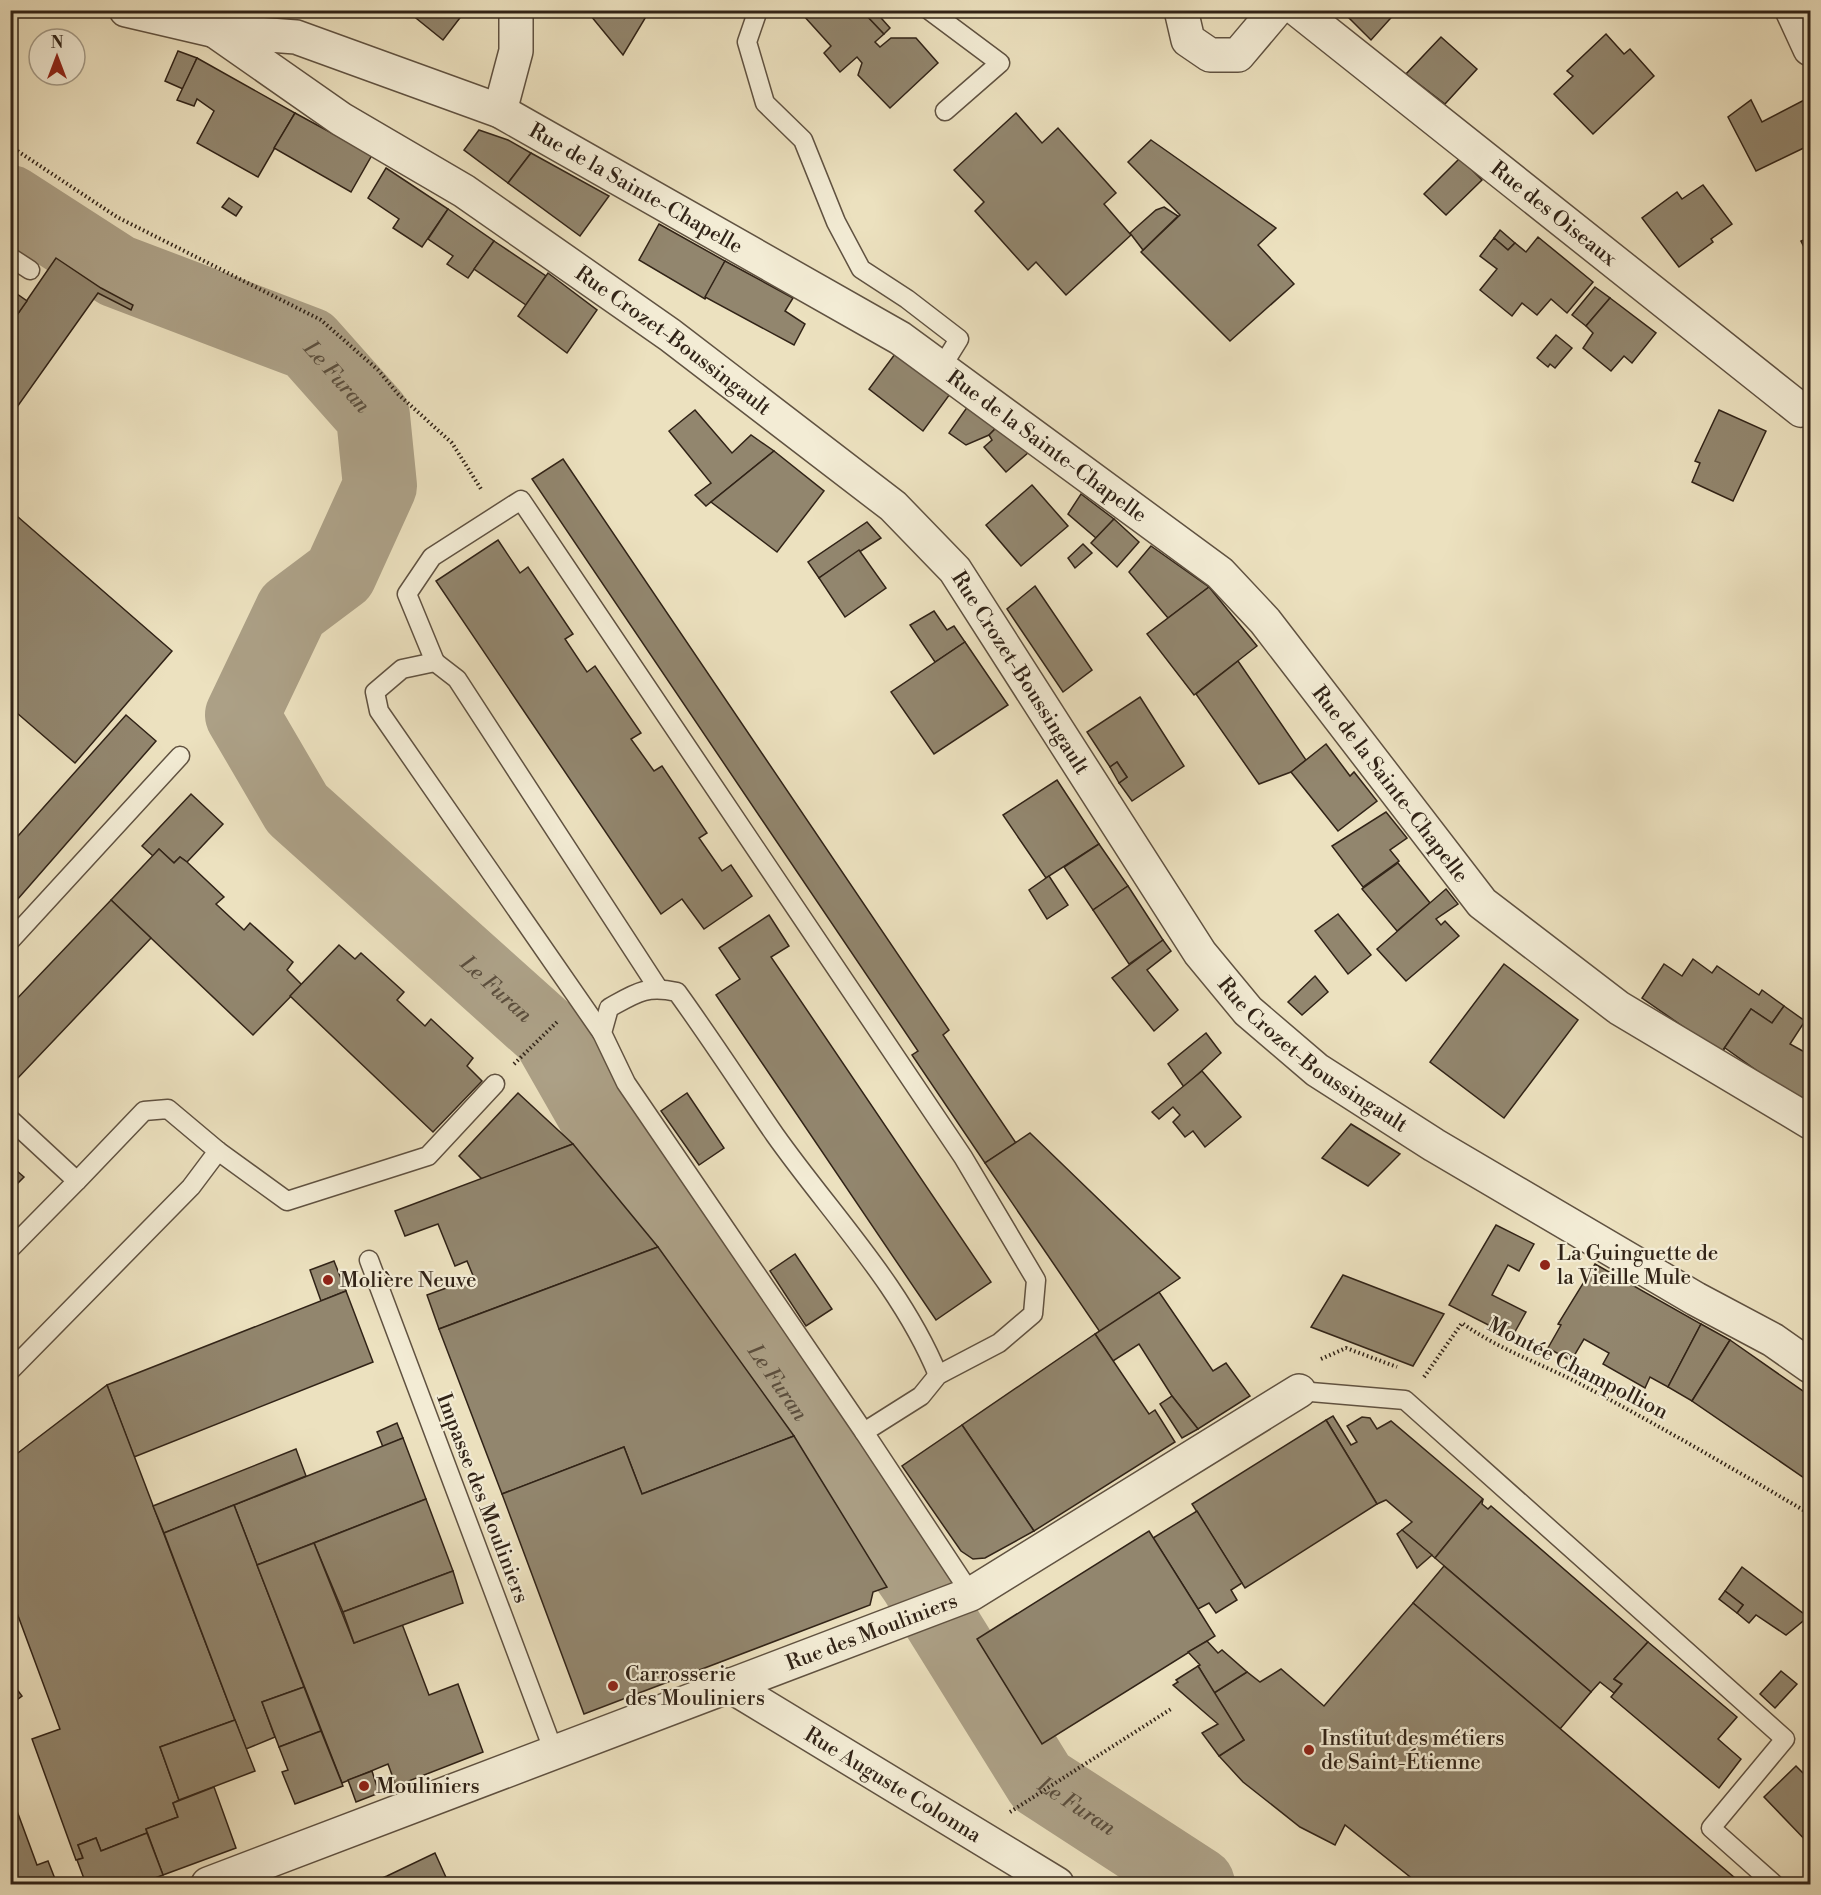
<svg xmlns="http://www.w3.org/2000/svg" width="1821" height="1895" viewBox="0 0 1821 1895" font-family="'Libre Bodoni',serif">
<style>
.lines{fill:none;stroke-linecap:round;stroke-linejoin:round}
.river{stroke:#aca086;stroke-width:74}
.building{fill:#92866e;stroke:#312317;stroke-width:1.5}
.service-casing{stroke:#605241;stroke-width:21}
.minor-casing{stroke:#605241;stroke-width:36}
.path{stroke:#312317;stroke-width:4;stroke-dasharray:1.5 3;stroke-linecap:butt}
.service{stroke:#f3ecd5;stroke-width:18}
.minor{stroke:#f3ecd5;stroke-width:33}
.poi-dot{fill:#8f2418;stroke:#f3ecd5;stroke-width:2}
.labels{text-anchor:middle;stroke-width:4.5;stroke-linejoin:round;paint-order:stroke}
.street-label{font-size:21px;fill:#312317;stroke:#f3ecd5}
.poi-label{font-size:21px;fill:#312317;stroke:#f3ecd5;text-anchor:start}
.water-label{font-size:22px;font-style:italic;fill:#5c4f3e;stroke:#f3ecd5}
</style>
<rect width="100%" height="100%" fill="#ece1bf"/>
<filter id="stains"><feTurbulence type="fractalNoise" baseFrequency=".00333" numOctaves="4"/><feColorMatrix values="0 0 0 0 .2 0 0 0 0 .09 0 0 0 0 .02 0 0 0 .5 -.17"/></filter>
<radialGradient id="worn" r=".72"><stop offset=".6" stop-color="#630" stop-opacity="0"/><stop offset="1" stop-color="#630" stop-opacity=".3"/></radialGradient>
<g class="lines">
<path class="river" id="s1" d="M10,202L117,271L309,344L373,416L380,486L340,574L292,610L242,715L297,809L548,1034L596,1118L916,1581L1041,1782L1198,1884"/>
</g>
<g class="building">
<polygon points="406,10 466,10 443,40"/>
<polygon points="586,10 650,10 623,55"/>
<polygon points="808,10 874,10 867,16 884,34 875,42 880,47 891,38 916,38 938,63 890,108 858,75 862,63 857,57 840,72 824,53 831,46 803,15"/>
<polygon points="874,10 890,28 884,34 867,16"/>
<polygon points="1341,10 1398,10 1371,40"/>
<polygon points="1606,34 1624,54 1630,49 1654,76 1593,134 1554,94 1573,76 1567,71"/>
<polygon points="1441,37 1477,69 1445,104 1406,74"/>
<polygon points="178,51 197,58 183,89 165,81"/>
<polygon points="197,58 295,113 258,177 197,143 214,111 197,99 194,106 177,100"/>
<polygon points="1810,97 1810,145 1756,171 1728,117 1751,100 1762,122"/>
<polygon points="295,113 372,155 351,192 274,148"/>
<polygon points="1016,113 1042,143 1058,128 1116,193 1104,204 1131,235 1066,295 1036,262 1028,270 975,211 984,202 954,170"/>
<polygon points="479,130 508,140 531,153 508,183 464,150"/>
<polygon points="1151,140 1276,228 1258,245 1294,284 1230,341 1141,252 1180,215 1128,162"/>
<polygon points="531,153 609,196 580,236 508,183"/>
<polygon points="1460,158 1482,180 1446,215 1424,194"/>
<polygon points="386,168 448,209 422,247 393,228 399,219 368,198"/>
<polygon points="1703,185 1732,224 1711,239 1713,242 1679,267 1642,218 1677,192 1682,199"/>
<polygon points="229,198 242,207 236,216 222,207"/>
<polygon points="1164,207 1178,216 1143,250 1130,233 1156,210"/>
<polygon points="448,209 494,241 468,278 447,264 453,256 428,239"/>
<polygon points="659,224 725,261 705,299 639,260"/>
<polygon points="1500,230 1515,243 1508,250 1494,238"/>
<polygon points="1538,237 1593,282 1567,313 1551,299 1537,315 1522,303 1512,316 1480,290 1497,269 1480,256 1494,238 1508,250 1515,243 1526,252"/>
<polygon points="1810,237 1810,259 1801,241"/>
<polygon points="494,241 546,276 526,305 474,269"/>
<polygon points="56,258 101,288 133,305 131,310 98,293 10,417 10,320 12,322"/>
<polygon points="725,261 793,298 785,311 805,324 794,345 705,297"/>
<polygon points="548,273 597,310 567,353 518,316"/>
<polygon points="1595,287 1610,298 1586,326 1572,315"/>
<polygon points="10,289 27,301 12,322 10,320"/>
<polygon points="1610,298 1656,333 1632,363 1624,356 1611,371 1583,348 1593,333 1586,326"/>
<polygon points="1556,335 1572,348 1555,368 1550,364 1548,367 1537,358"/>
<polygon points="895,354 950,394 923,431 869,389"/>
<polygon points="968,406 997,427 989,435 966,445 949,433"/>
<polygon points="695,410 732,453 751,435 774,451 706,506 695,495 711,483 669,431"/>
<polygon points="1719,410 1766,431 1733,501 1692,482 1700,463 1695,461"/>
<polygon points="997,427 1029,452 1006,472 984,447 992,440 989,435"/>
<polygon points="774,451 824,491 777,552 711,502"/>
<polygon points="563,459 949,1030 943,1035 1016,1143 985,1163 912,1055 918,1051 532,479"/>
<polygon points="1032,485 1068,526 1021,566 986,525"/>
<polygon points="1081,494 1114,519 1096,538 1068,514"/>
<polygon points="10,510 172,651 75,763 10,707"/>
<polygon points="1114,519 1139,542 1117,567 1091,543"/>
<polygon points="867,522 881,538 819,578 808,562"/>
<polygon points="498,540 520,573 528,567 573,634 565,639 587,672 595,666 641,733 631,739 654,771 662,766 707,833 699,838 722,871 731,865 752,896 704,929 682,899 661,914 436,581"/>
<polygon points="1083,544 1092,553 1075,568 1068,558"/>
<polygon points="1151,546 1209,587 1168,618 1129,572"/>
<polygon points="859,550 886,588 845,617 819,578"/>
<polygon points="1035,586 1092,670 1063,692 1007,609"/>
<polygon points="1209,587 1257,646 1194,695 1147,634"/>
<polygon points="934,611 947,630 954,626 965,642 935,662 910,625"/>
<polygon points="965,642 1008,705 934,754 891,692"/>
<polygon points="1238,661 1306,760 1291,772 1259,784 1196,694"/>
<polygon points="1140,697 1184,766 1132,801 1119,783 1127,777 1117,762 1110,767 1087,732"/>
<polygon points="126,715 156,741 10,908 10,845"/>
<polygon points="1326,744 1350,776 1354,772 1377,801 1338,831 1291,772"/>
<polygon points="1117,762 1127,777 1119,783 1110,767"/>
<polygon points="1057,780 1099,844 1046,878 1003,815"/>
<polygon points="191,794 223,824 187,862 180,857 174,863 159,849 153,856 142,846"/>
<polygon points="1386,812 1407,838 1390,850 1399,861 1363,887 1332,846"/>
<polygon points="1099,844 1128,886 1093,910 1064,867"/>
<polygon points="159,849 174,863 180,857 187,862 224,897 216,904 244,930 250,923 293,962 287,970 302,985 253,1035 111,900"/>
<polygon points="1398,863 1430,903 1397,931 1362,889"/>
<polygon points="1049,876 1068,905 1047,919 1029,890"/>
<polygon points="1128,886 1163,940 1129,964 1093,910"/>
<polygon points="1446,889 1458,904 1436,919 1441,925 1445,921 1459,936 1406,981 1377,949"/>
<polygon points="111,900 151,938 16,1080 10,1075 10,1006"/>
<polygon points="1338,914 1371,955 1348,974 1315,931"/>
<polygon points="769,915 789,946 771,957 991,1282 936,1320 716,995 740,979 719,948"/>
<polygon points="1163,940 1171,951 1147,970 1178,1010 1154,1031 1112,978"/>
<polygon points="339,945 355,959 361,953 404,992 397,1000 425,1026 431,1019 473,1058 467,1066 482,1081 433,1132 290,996"/>
<polygon points="1693,959 1712,973 1717,966 1759,995 1762,990 1784,1006 1772,1023 1751,1009 1721,1053 1642,998 1664,964 1682,976"/>
<polygon points="1504,964 1578,1020 1504,1118 1430,1062"/>
<polygon points="1315,976 1328,992 1302,1015 1288,1002"/>
<polygon points="1784,1006 1805,1021 1790,1044 1810,1055 1810,1101 1788,1093 1725,1048 1721,1053 1751,1009 1772,1023"/>
<polygon points="1206,1033 1221,1053 1184,1087 1168,1064"/>
<polygon points="1202,1071 1241,1117 1205,1147 1193,1131 1185,1137 1173,1122 1180,1115 1173,1107 1159,1119 1152,1112"/>
<polygon points="518,1093 573,1144 482,1179 459,1156"/>
<polygon points="687,1093 724,1148 699,1165 661,1111"/>
<polygon points="1351,1124 1400,1154 1368,1186 1322,1158"/>
<polygon points="1030,1133 1180,1278 1100,1332 985,1163"/>
<polygon points="573,1144 658,1247 439,1329 427,1295 474,1278 467,1261 455,1266 438,1224 405,1236 395,1211"/>
<polygon points="10,1165 24,1177 10,1191"/>
<polygon points="1496,1225 1534,1244 1519,1271 1508,1265 1492,1295 1526,1312 1512,1337 1449,1305"/>
<polygon points="658,1247 794,1436 642,1494 624,1447 502,1494 439,1329"/>
<polygon points="795,1254 832,1309 806,1326 770,1271"/>
<polygon points="334,1261 346,1291 321,1301 310,1270"/>
<polygon points="1595,1264 1701,1324 1668,1387 1650,1377 1645,1388 1603,1364 1609,1353 1584,1339 1571,1361 1548,1348 1561,1325 1558,1324"/>
<polygon points="1343,1275 1444,1314 1413,1366 1311,1327"/>
<polygon points="346,1291 373,1362 134,1457 107,1385"/>
<polygon points="1159,1292 1213,1371 1226,1363 1250,1396 1198,1429 1172,1396 1139,1344 1113,1361 1095,1334"/>
<polygon points="1701,1324 1730,1340 1692,1401 1668,1387"/>
<polygon points="1095,1334 1149,1414 1155,1410 1175,1442 1034,1531 962,1425"/>
<polygon points="1730,1340 1810,1396 1810,1482 1692,1401"/>
<polygon points="107,1385 235,1720 160,1747 179,1800 173,1803 178,1817 146,1829 147,1833 101,1851 96,1838 78,1845 83,1858 76,1860 32,1739 60,1729 10,1594 10,1459"/>
<polygon points="1172,1396 1198,1429 1182,1438 1160,1404"/>
<polygon points="1333,1416 1351,1445 1357,1442 1347,1426 1362,1417 1370,1418 1377,1429 1391,1421 1483,1499 1435,1558 1402,1530 1412,1522 1386,1500 1377,1504 1326,1420"/>
<polygon points="1326,1420 1377,1504 1245,1588 1192,1504"/>
<polygon points="397,1423 403,1438 383,1447 377,1432"/>
<polygon points="962,1425 1034,1531 985,1558 973,1559 961,1551 902,1466"/>
<polygon points="794,1436 887,1587 873,1592 870,1605 584,1714 502,1494 624,1447 642,1494"/>
<polygon points="403,1438 426,1499 257,1565 234,1505"/>
<polygon points="296,1449 306,1476 164,1533 153,1506"/>
<polygon points="426,1499 453,1571 343,1612 314,1543"/>
<polygon points="1483,1499 1482,1504 1488,1509 1491,1506 1648,1642 1614,1679 1622,1684 1614,1693 1600,1682 1591,1692 1435,1558"/>
<polygon points="234,1505 304,1687 262,1702 275,1737 246,1749 164,1533"/>
<polygon points="1197,1511 1242,1583 1231,1590 1237,1600 1216,1613 1209,1603 1198,1609 1153,1538"/>
<polygon points="1402,1530 1432,1555 1417,1568 1397,1534"/>
<polygon points="1149,1531 1215,1636 1042,1744 977,1639"/>
<polygon points="314,1543 354,1643 402,1624 429,1695 458,1684 483,1752 396,1786 388,1764 342,1783 257,1565"/>
<polygon points="1444,1566 1591,1692 1560,1729 1413,1603"/>
<polygon points="1742,1567 1808,1617 1786,1635 1756,1615 1749,1623 1737,1613 1743,1605 1725,1591"/>
<polygon points="453,1571 463,1603 354,1643 343,1612"/>
<polygon points="1725,1591 1743,1605 1737,1613 1719,1599"/>
<polygon points="1413,1603 1742,1884 1419,1884 1345,1825 1335,1845 1300,1827 1243,1782 1219,1756 1244,1740 1214,1693 1247,1672 1260,1682 1281,1669 1324,1706"/>
<polygon points="1207,1641 1218,1653 1222,1650 1247,1672 1214,1693 1198,1666 1200,1665 1188,1652"/>
<polygon points="1648,1642 1737,1717 1718,1739 1741,1759 1719,1788 1611,1697 1622,1684 1614,1679"/>
<polygon points="1198,1666 1244,1740 1219,1756 1202,1733 1218,1724 1173,1685 1178,1682 1176,1680"/>
<polygon points="1781,1671 1797,1684 1775,1708 1760,1694"/>
<polygon points="10,1680 22,1696 10,1705"/>
<polygon points="304,1687 321,1731 279,1747 262,1702"/>
<polygon points="235,1720 255,1771 179,1800 160,1747"/>
<polygon points="321,1731 343,1786 295,1804 282,1772 288,1770 279,1747"/>
<polygon points="1796,1766 1810,1780 1810,1845 1764,1797"/>
<polygon points="372,1771 379,1793 356,1802 348,1780"/>
<polygon points="214,1787 236,1848 163,1875 146,1829 178,1817 173,1803"/>
<polygon points="10,1792 37,1865 48,1861 57,1884 10,1884"/>
<polygon points="147,1833 163,1875 139,1884 86,1884 77,1860 83,1858 78,1845 96,1838 101,1851"/>
<polygon points="435,1853 449,1884 368,1884 387,1876"/>
</g>
<g class="lines">
<g class="service-casing">
<g id="service">
<polyline points="758,10 747,42 765,103 803,140 836,222 861,269 907,299 959,339 941,368"/>
<polyline points="929,10 1000,63 945,111"/>
<polyline points="10,257 30,270"/>
<polyline points="435,662 407,594 432,557 521,500 963,1157 1036,1280 1033,1314 999,1343 938,1375 921,1396 864,1432 971,1594"/>
<polyline points="10,941 180,756"/>
<polyline points="602,1033 379,711 375,692 402,669 435,662 457,679 658,988"/>
<polyline points="10,1119 77,1181 144,1111 168,1109 218,1151 287,1201 428,1156 495,1084"/>
<polyline points="10,1249 77,1181"/>
<polyline points="369,1260 554,1752"/>
<polyline points="10,1371 191,1187 218,1151"/>
<polyline points="1299,1391 1405,1400 1785,1739 1711,1828 1774,1884"/>
<path d="M864,1432L626,1083L602,1033L609,1008C636,993 646,985 677,992C711,1039 742,1087 775,1135C831,1214 901,1285 938,1375"/>
</g>
</g>
<g class="minor-casing">
<g id="minor">
<path id="s2" d="M126,10L216,31L296,37L500,111L900,338L1220,573L1265,621L1482,903L1619,1008L1810,1122"/>
<path id="s3" d="M185,10L341,119L464,191L670,335L893,506L955,570L1200,953L1248,1011L1317,1070L1434,1145L1696,1299L1773,1340L1810,1366"/>
<polyline points="1181,10 1188,40 1210,55 1238,55 1276,10"/>
<path id="s4" d="M1298,10L1801,410L1810,406"/>
<polyline points="1792,10 1810,49"/>
<polyline points="500,111 516,51 516,10"/>
<path id="s5" d="M729,1685L1057,1884"/>
<path id="s6" d="M208,1884L971,1594L1299,1391"/>
</g>
</g>
<g class="path">
<polyline points="10,146 117,217 321,320 378,370 398,394 452,443 481,489"/>
<polyline points="514,1064 558,1021"/>
<polyline points="1321,1359 1346,1348 1397,1367"/>
<path d="M1424,1377L1462,1323C1499,1350 1543,1364 1584,1386C1660,1426 1735,1470 1810,1514"/>
<polyline points="1010,1812 1171,1709"/>
</g>
<use href="#service" class="service"/>
<use href="#minor" class="minor"/>
</g>
<g class="poi-dot">
<circle cx="1545" cy="1265" r="6"/>
<circle cx="328" cy="1280" r="6"/>
<circle cx="613" cy="1686" r="6"/>
<circle cx="1309" cy="1750" r="6"/>
<circle cx="364" cy="1786" r="6"/>
</g>
<g class="labels">
<g class="street-label">
<text dy="7" stroke="none"><textPath href="#s2" startOffset="546">Rue de la Sainte-Chapelle</textPath></text>
<text dy="7" stroke="none"><textPath href="#s4" startOffset="327">Rue des Oiseaux</textPath></text>
<text dy="7" stroke="none"><textPath href="#s3" startOffset="590">Rue Crozet-Boussingault</textPath></text>
<text dy="7" stroke="none"><textPath href="#s2" startOffset="1032">Rue de la Sainte-Chapelle</textPath></text>
<text dy="7" stroke="none"><textPath href="#s3" startOffset="1076">Rue Crozet-Boussingault</textPath></text>
<text dy="7" stroke="none"><textPath href="#s2" startOffset="1518">Rue de la Sainte-Chapelle</textPath></text>
<text dy="7" stroke="none"><textPath href="#s3" startOffset="1562">Rue Crozet-Boussingault</textPath></text>
<text transform="translate(1578 1368) rotate(27)" y="7">Montée Champollion</text>
<text transform="translate(483 1498) rotate(69)" y="7">Impasse des Mouliniers</text>
<text dy="7" stroke="none"><textPath href="#s6" startOffset="710">Rue des Mouliniers</textPath></text>
<text dy="7" stroke="none"><textPath href="#s5" startOffset="192">Rue Auguste Colonna</textPath></text>
</g>
<g class="poi-label">
<text x="1557" y="1260">La Guinguette de<tspan x="1557" dy="24">la Vieille Mule</tspan></text>
<text x="340" y="1287">Molière Neuve</text>
<text x="625" y="1681">Carrosserie<tspan x="625" dy="24">des Mouliniers</tspan></text>
<text x="1321" y="1745">Institut des métiers<tspan x="1321" dy="24">de Saint-Étienne</tspan></text>
<text x="376" y="1793">Mouliniers</text>
</g>
<g class="water-label">
<text dy="8" stroke="none"><textPath href="#s1" startOffset="376">Le Furan</textPath></text>
<text dy="8" stroke="none"><textPath href="#s1" startOffset="1150">Le Furan</textPath></text>
<text dy="8" stroke="none"><textPath href="#s1" startOffset="1636">Le Furan</textPath></text>
<text dy="8" stroke="none"><textPath href="#s1" startOffset="2158">Le Furan</textPath></text>
</g>
</g>
<rect width="1821" height="1895" fill="none" stroke="#ece1bf" stroke-width="36"/>
<rect x="12" y="12" width="1797" height="1871" fill="none" stroke="#312317" stroke-width="3"/>
<rect x="18" y="18" width="1785" height="1859" fill="none" stroke="#312317" stroke-width="1.5"/>
<g transform="translate(57 57)"><circle r="28" fill="#f3ecd5" stroke="#a59c89" stroke-width="1.5"/>
<path d="M0-4.5L10 22L0 15L-10 22Z" fill="#8f2418"/>
<text y="-9" font-size="16" font-weight="bold" text-anchor="middle" fill="#312317">N</text>
</g>
<rect width="100%" height="100%" filter="url(#stains)"/>
<rect width="100%" height="100%" fill="url(#worn)"/>
</svg>
